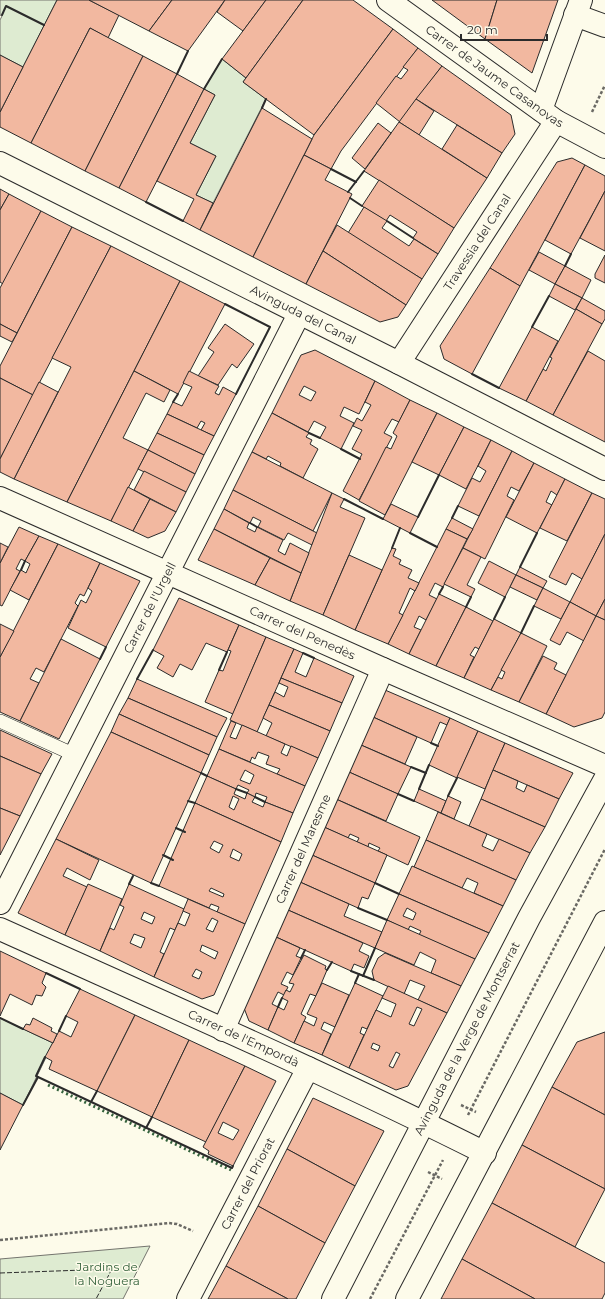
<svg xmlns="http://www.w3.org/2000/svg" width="605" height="1299" viewBox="0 0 605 1299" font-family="Montserrat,sans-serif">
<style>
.green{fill:#deebd1;stroke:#74746e}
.building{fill:#f2b8a0;stroke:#2b2b2b;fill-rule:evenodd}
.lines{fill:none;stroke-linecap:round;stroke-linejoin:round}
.service-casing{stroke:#2b2b2b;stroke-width:14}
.minor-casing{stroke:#2b2b2b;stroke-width:24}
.tertiary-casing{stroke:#2b2b2b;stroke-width:24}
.path{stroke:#6a6964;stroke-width:2.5;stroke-dasharray:3 2;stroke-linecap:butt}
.service{stroke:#fdfbea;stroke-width:13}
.minor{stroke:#fdfbea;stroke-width:22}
.tertiary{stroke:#fdfbea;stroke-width:22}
.hedge{stroke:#34623c;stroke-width:3;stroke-dasharray:2 3;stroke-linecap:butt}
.fence{stroke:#2b2b2b;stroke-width:1;stroke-dasharray:5 2;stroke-linecap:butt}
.wall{stroke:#2b2b2b;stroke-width:2}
.labels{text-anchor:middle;stroke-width:3;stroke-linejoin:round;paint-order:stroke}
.street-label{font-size:12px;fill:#2b2b2b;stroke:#fdfbea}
.park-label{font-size:12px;fill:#34623c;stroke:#fdfbea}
</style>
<rect width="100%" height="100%" fill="#fdfbea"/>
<g class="green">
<polygon points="0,0 57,0 23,67 0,55 0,20 2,16 0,15"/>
<polygon points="222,59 246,78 243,82 266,99 213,203 196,195 216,156 190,143 215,95 204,89"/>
<polygon points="0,1018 53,1043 23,1105 0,1093"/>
<polygon points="150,1246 123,1299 0,1299 0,1259"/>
</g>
<g class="building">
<polygon points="57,0 89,0 119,15 108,38 90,28 31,143 0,127 0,112"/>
<polygon points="89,0 172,0 149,31"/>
<polygon points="172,0 225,0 188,51 149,31"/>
<polygon points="225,0 266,0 243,31 217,12"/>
<polygon points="266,0 303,0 246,78 222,59"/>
<polygon points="303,0 353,0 393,29 314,135 243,82"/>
<polygon points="432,0 497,0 485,39"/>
<polygon points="497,0 558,0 532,73 485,39"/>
<polygon points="90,28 143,56 85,171 31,143"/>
<polygon points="393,29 418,48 341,151 331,169 304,155 314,135"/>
<polygon points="418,48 442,66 400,122 376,103 396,76 401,79 408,70 403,67"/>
<polygon points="0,55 23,67 0,112"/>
<polygon points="143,56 177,74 119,188 85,171"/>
<polygon points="442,66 511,115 515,134 502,153 416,99"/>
<polygon points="177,74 204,89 146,202 119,188"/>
<polygon points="204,89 215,95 190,143 216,156 196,195 213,203 200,230 183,221 194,199 157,181"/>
<polygon points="416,99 434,111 419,135 399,122"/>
<polygon points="262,108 312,139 253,257 200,230"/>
<polygon points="399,122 487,178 454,228 364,171"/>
<polygon points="378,123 391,133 365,169 352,158"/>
<polygon points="457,125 502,153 487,178 442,149"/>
<polygon points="304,155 331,169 325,180 352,194 306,284 253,257"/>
<polygon points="572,158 585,165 520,286 490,268 557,162"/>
<polygon points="585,165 605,176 605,191 571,254 545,240"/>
<polygon points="379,180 454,228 438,254 413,238 417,232 390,215 386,221 362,206"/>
<polygon points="0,189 9,194 0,210"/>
<polygon points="605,191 605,251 580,238"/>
<polygon points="9,194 41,211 3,284 0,282 0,210"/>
<polygon points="364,207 387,221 382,228 409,246 414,239 438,254 422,279 348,233"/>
<polygon points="41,211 72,227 17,333 0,324 0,288"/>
<polygon points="337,225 422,279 406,305 323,251"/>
<polygon points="72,227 111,246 33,395 0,378 0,366"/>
<polygon points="111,246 180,281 67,502 14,479 71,367 52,358"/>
<polygon points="323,251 406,305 398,317 380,322 306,284"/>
<polygon points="539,252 565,266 555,284 529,270"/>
<polygon points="605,255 605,283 595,278 595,274"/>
<polygon points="565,266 591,280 582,298 555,284"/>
<polygon points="490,268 520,286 472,374 444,359 440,346"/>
<polygon points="180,281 225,304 178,394 134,371"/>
<polygon points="555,284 582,298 575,310 549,296"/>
<polygon points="582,298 605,311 605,319 602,324 576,309"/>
<polygon points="576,309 602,324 553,415 526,401 543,369 546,371 552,358 550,357"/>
<polygon points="0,324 17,333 12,342 0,336"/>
<polygon points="225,324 254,344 237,368 232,364 218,385 198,376 214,352 208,348"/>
<polygon points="532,327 558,341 526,401 499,388"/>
<path d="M315,350L375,381L359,414L344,407L340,416L354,423L341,449L320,438L326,427L314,421L308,432L272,413L301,355ZM304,386L316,392L311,401L299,395Z"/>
<polygon points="588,351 605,361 605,442 553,415"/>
<polygon points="134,371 170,390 164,402 146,393 123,438 148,450 111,521 67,502"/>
<polygon points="189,371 219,386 215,393 219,395 223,387 236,394 214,436 201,430 205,423 201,421 197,428 167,414 173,402 182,406 192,387 183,383"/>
<polygon points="0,378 33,395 0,459"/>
<polygon points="375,381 410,400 399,422 392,419 384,433 392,437 359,500 343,491 362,454 352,449 362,430 353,426 357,418 362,421 371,405 365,402"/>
<polygon points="39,382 58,392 14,479 0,472 0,459"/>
<polygon points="410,400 437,413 385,515 359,501 386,447 391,449 397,436 393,433"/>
<polygon points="272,413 309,433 306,437 312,440 310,444 318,449 303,478 280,466 281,463 268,456 266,459 252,452"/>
<polygon points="437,413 464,427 439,475 412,462"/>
<polygon points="167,414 214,436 204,455 157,433"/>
<polygon points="464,427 491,440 466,489 439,475"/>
<polygon points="157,433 204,455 195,474 148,450"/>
<polygon points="491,440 512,451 479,516 458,506 472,478 480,482 486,471 478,466"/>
<polygon points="148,450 195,474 186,492 138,469"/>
<polygon points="512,451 534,463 519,491 511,487 507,496 514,500 485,559 463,548"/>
<polygon points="252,452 332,493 313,531 233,490"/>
<polygon points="534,463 565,479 557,495 551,491 546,502 552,505 537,533 506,517"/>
<polygon points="144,471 186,492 176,512 134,490"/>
<polygon points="565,479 592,493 567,541 540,528"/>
<polygon points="128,487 150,499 133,531 111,521"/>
<polygon points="233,490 317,533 312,545 288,533 284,540 258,527 261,521 253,517 250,523 224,509"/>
<polygon points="332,493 344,499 340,507 365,518 323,615 290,601"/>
<polygon points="592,493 605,499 605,534 582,579 572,573 566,585 549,577"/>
<polygon points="150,499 176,512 165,531 148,538 133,531"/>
<polygon points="391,504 418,517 410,533 383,519"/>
<polygon points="224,509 249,523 247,528 255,532 257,527 283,540 278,551 285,555 290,543 309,553 301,573 214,529"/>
<polygon points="452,518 473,529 467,539 446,529"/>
<polygon points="19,527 39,536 25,561 21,559 16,569 20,571 2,606 0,605 0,563"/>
<polygon points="214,529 270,558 255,585 198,560"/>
<polygon points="446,529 467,539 443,587 435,583 429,595 437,599 426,620 419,616 414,627 421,630 409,654 388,644"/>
<polygon points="605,534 605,599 596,616 570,602"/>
<polygon points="39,536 58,544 29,600 10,590 21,570 26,573 30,564 25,561"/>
<polygon points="0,543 8,547 0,563"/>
<polygon points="58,544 100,563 84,596 80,594 75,603 78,606 44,672 36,668 30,679 39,683 20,721 0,712 0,657"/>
<polygon points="392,548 396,549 393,556 401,560 399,564 412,570 408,578 419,583 415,591 410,588 399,613 403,615 388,644 355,630"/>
<polygon points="463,548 481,557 467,585 475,589 471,597 444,584"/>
<polygon points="349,555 382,570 355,630 323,615"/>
<polygon points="270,558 301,573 290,601 255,585"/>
<polygon points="489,561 516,575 505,597 478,583"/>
<polygon points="100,563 140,581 106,647 68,628 81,600 86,603 92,591 88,588"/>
<polygon points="520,567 547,581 543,588 516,575"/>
<polygon points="516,575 543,588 537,600 510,587"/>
<polygon points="543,588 570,602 561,619 534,606"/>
<polygon points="439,594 466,607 436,666 409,654"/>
<polygon points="179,598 239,625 227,652 206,643 192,670 180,664 173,677 157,668 164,656 153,650"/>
<polygon points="605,599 605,620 596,616"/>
<polygon points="570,602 596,616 584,641 567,632 560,645 550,640"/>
<polygon points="466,607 493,621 479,649 475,647 470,655 474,657 464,678 436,666"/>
<polygon points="596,616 605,620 605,712 602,718 574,727 546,714"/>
<polygon points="494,619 521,633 491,690 464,678"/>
<polygon points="0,624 14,631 0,657"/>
<polygon points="239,625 266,637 233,714 205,702 219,670 223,671 231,651 228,650"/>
<polygon points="521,633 547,646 519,702 491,690 498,677 502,679 505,672 501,670"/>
<polygon points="266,637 294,649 257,732 230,720"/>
<polygon points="61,639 100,659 59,739 20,721"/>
<polygon points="294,649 303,653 295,672 306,677 314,658 354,676 342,703 281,678"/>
<polygon points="543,656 557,663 554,669 566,675 546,714 519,702"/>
<polygon points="281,678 342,703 330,731 269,705 275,692 284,697 288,687 279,683"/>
<polygon points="137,679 227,718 217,737 128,698"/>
<polygon points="385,690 450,718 447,725 440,722 431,743 373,717"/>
<polygon points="128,698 217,737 209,755 119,714"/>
<polygon points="269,705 330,731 318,758 266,736 272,723 263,718"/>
<polygon points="119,714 209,755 201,773 111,732"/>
<polygon points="373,717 417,737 405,764 361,745"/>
<polygon points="450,718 478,731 457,778 429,765"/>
<polygon points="231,721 236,723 230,737 236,739 242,725 285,744 281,753 287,756 291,746 318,758 305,786 277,774 280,769 266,764 269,756 258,752 255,759 252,757 250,762 219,749"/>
<polygon points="0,730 52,754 41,774 0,756"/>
<polygon points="478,731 505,743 485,789 457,777"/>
<polygon points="111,732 201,773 151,883 56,839"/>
<polygon points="505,743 573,773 559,799 493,770"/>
<polygon points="361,745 411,767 398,794 349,772"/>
<path d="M219,749L305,786L293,813L265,802L267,797L256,793L255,797L247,793L249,790L238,785L236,789L207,776ZM245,770L254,775L250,784L240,780Z"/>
<polygon points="0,756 41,774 20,816 0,808"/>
<polygon points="493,770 518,781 516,788 524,792 527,785 559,799 545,827 481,799"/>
<polygon points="349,772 398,794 386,821 336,799"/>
<path d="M207,776L236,789L234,794L245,799L247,793L255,797L252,802L263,807L265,802L293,813L281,842L195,803ZM233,796L239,799L234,810L229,807Z"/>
<polygon points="419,789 446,801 441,813 414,801"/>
<polygon points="448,796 461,802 454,819 441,813"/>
<polygon points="336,799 420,837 408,865 378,851 380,848 369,843 368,847 357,842 359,838 350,834 348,838 324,827"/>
<polygon points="481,799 545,827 530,853 469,826"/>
<path d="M195,803L281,842L245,924L217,912L219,907L211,904L209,908L159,886ZM214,841L223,845L219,853L210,848ZM233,849L242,854L239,861L230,857ZM211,888L224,894L223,897L209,891Z"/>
<polygon points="0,808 20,816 0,855"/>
<polygon points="438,812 487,834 482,846 493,851 499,839 530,853 516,880 426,840"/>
<polygon points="324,827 387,855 375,883 312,855"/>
<polygon points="56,839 99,860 90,880 67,868 63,876 87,887 65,935 18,913"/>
<polygon points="426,840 516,880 503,906 474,893 478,883 467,878 462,888 414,867"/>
<polygon points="312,855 375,883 368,899 362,897 358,908 300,882"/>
<polygon points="412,866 503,906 489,933 399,894"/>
<polygon points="300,882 349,904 344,916 382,932 375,948 288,910"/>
<polygon points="88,884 122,899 100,951 65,935"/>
<path d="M129,884L184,909L175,930L170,928L160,952L164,954L154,977L100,951L110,928L114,930L124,907L120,905ZM144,912L155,917L152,924L141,919ZM134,934L145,938L141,948L130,943Z"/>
<path d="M399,894L489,933L475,959L419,935L421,931L410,926L408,930L387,920ZM407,908L416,913L413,920L403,916Z"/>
<path d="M188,899L245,924L214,995L202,999L154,977L178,923L185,926L190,914L183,911ZM212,918L218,921L213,932L206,929ZM202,945L218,952L215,959L200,951ZM196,969L202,972L199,979L192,976Z"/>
<polygon points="288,910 363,943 359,951 369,956 364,968 354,964 351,971 276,937"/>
<polygon points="387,920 475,959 461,986 431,973 436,960 420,952 414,965 375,948"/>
<polygon points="276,937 300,948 296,956 301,958 293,975 287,972 281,984 288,987 284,995 278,992 272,1004 278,1007 268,1030 249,1021 244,1008"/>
<polygon points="0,951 46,973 42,983 46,987 42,996 36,995 32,1005 10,994 0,1016"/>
<polygon points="385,953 461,986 447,1013 418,1000 425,986 410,980 404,994 374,980 372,971 378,958"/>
<polygon points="304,955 326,966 325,969 327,970 316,996 310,994 301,1014 306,1017 294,1043 268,1030 278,1007 284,1010 288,1001 282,998 286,990 290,992 294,984 289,983"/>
<polygon points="322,983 349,995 335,1027 324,1022 321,1029 331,1034 322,1055 294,1043 304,1021 314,1026 317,1018 307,1014"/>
<polygon points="355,983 383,996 367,1029 362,1027 360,1033 364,1035 349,1068 322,1055"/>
<path d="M388,986L447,1013L408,1086L396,1090L349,1068L376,1010L391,1017L396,1004L382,998ZM417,1007L422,1009L414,1026L409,1024ZM373,1043L380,1046L378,1051L371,1048ZM396,1052L400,1054L393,1068L389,1066Z"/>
<polygon points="80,989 135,1015 97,1091 49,1069 52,1061 45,1057 59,1031 71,1037 78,1022 66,1016"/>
<polygon points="135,1015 189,1040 152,1117 97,1091"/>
<polygon points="33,1018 52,1028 51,1031 57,1034 53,1043 23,1029 26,1024 30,1025"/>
<polygon points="605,1032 605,1115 552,1087 577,1042"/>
<polygon points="189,1040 245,1066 206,1142 152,1117"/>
<path d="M245,1066L276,1081L233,1166L208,1154L209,1151L203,1147ZM223,1122L239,1130L233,1140L218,1133Z"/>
<polygon points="552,1087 605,1115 605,1189 522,1145"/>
<polygon points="0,1093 23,1105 0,1150"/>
<polygon points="313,1098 384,1131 355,1186 287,1149"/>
<polygon points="522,1145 605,1189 575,1247 492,1203"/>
<polygon points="287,1149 355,1186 325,1243 258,1206"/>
<polygon points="492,1203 605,1263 605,1293 602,1299 535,1299 462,1259"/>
<polygon points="258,1206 325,1243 296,1299 288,1299 226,1266"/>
<polygon points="462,1259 535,1299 441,1299"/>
<polygon points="226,1266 288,1299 208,1299"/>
</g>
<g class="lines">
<g class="service-casing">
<polyline id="service" points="0,721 75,755"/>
</g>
<g class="minor-casing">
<g id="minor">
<path id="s1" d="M388,0L556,121L605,147"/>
<polyline points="575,15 605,26"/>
<polyline points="541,110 581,0"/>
<path id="s2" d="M0,163L399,363L605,469"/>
<path id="s3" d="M399,363L556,121"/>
<path id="s4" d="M0,498L383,669L605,766"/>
<path id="s5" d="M0,903L299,314"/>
<path id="s6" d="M0,929C162,1002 326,1073 485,1153"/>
<path id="s7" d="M223,1030L383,669"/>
<path id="s8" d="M188,1299L308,1068"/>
</g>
</g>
<g class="tertiary-casing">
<g id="tertiary">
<path id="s9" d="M333,1299L529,918L605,779"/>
<polyline points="407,1299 605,922"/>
</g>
</g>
<g class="path">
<polyline points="592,112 605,85"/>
<polyline points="461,1105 476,1112"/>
<polyline points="468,1115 605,849"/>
<polyline points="428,1172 442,1179"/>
<polyline points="0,1240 169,1223 177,1224 193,1231"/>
<polyline points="370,1299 443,1160"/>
</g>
<use href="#service" class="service"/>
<use href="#minor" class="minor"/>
<use href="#tertiary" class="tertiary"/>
<polyline class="hedge" points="48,1085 231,1170"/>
<polyline class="fence" points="0,1273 112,1269 96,1299"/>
<g class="wall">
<polyline points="2,15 6,6 44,25"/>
<polyline points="177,74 188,51"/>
<polyline points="204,89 222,59"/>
<polyline points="262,108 266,99"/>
<polyline points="331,169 356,182"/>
<polyline points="348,192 364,171"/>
<polyline points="350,198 362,206"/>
<polyline points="146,202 183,221"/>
<polyline points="387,221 413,238"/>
<polyline points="565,266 571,254"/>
<polyline points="225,304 270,327 236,394"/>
<polyline points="532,327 549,296"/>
<polyline points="472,374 499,388"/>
<polyline points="173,402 178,394"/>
<polyline points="309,433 320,438"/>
<polyline points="341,449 360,459"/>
<polyline points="344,499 383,519"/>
<polyline points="418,517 439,475"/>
<polyline points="452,518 458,506"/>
<polyline points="250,523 257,527"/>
<polyline points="410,533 437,547"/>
<polyline points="392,548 400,528"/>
<polyline points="520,567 537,533"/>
<polyline points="21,570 25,561"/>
<polyline points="439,594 443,587"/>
<polyline points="466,607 471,597"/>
<polyline points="494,619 505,597"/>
<polyline points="521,633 534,606"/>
<polyline points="303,653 314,658"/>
<polyline points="100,659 106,647"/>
<polyline points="219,670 227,652"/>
<polyline points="137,679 153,650"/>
<polyline points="431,743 438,746"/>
<polyline points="411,767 426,773"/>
<polyline points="201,773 207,776"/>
<polyline points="236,789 247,793"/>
<polyline points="419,789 429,765"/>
<polyline points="398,794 414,801"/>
<polyline points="448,796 457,778"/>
<polyline points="255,797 265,802"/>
<polyline points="188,801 195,803"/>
<polyline points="176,828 185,832"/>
<polyline points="163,855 173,860"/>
<polyline points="151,883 159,886"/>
<polyline points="375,883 399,894"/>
<polyline points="129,884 133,876"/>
<polyline points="358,908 387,920"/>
<polyline points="301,958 305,950"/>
<polyline points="327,970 332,962"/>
<polyline points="351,971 374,980"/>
<polyline points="46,973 80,989"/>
<polyline points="363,976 375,948"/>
<polyline points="355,983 359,974"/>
<polyline points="278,1007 282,998"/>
<polyline points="0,1018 23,1029"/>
<polyline points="59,1031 66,1016"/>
<polyline points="38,1077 36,1076 45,1057"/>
<polyline points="91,1102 97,1091"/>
<polyline points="23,1105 38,1077 232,1168 233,1166"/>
<polyline points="146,1128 152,1117"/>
</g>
</g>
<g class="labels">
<g class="street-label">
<text dy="4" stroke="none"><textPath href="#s1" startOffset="131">Carrer de Jaume Casanovas</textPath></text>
<text dy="4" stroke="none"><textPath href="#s3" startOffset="144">Travessia del Canal</textPath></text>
<text dy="4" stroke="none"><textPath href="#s2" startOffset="339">Avinguda del Canal</textPath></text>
<text dy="4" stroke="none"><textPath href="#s5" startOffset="331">Carrer de l'Urgell</textPath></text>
<text dy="4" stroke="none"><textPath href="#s4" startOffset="331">Carrer del Penedès</textPath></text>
<text dy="4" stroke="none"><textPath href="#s7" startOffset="198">Carrer del Maresme</textPath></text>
<text dy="4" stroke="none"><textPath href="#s9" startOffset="293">Avinguda de la Verge de Montserrat</textPath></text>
<text dy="4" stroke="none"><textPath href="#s6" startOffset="267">Carrer de l'Empordà</textPath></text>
<text dy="4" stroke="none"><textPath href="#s8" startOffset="130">Carrer del Priorat</textPath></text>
</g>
<g class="park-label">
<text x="107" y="1271">Jardins de<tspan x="107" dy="14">la Noguera</tspan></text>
</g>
</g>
<path d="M461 34v6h86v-6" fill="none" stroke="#2b2b2b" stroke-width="2"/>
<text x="467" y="34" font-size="12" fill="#2b2b2b" stroke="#fdfbea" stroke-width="3" paint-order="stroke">20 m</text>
</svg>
